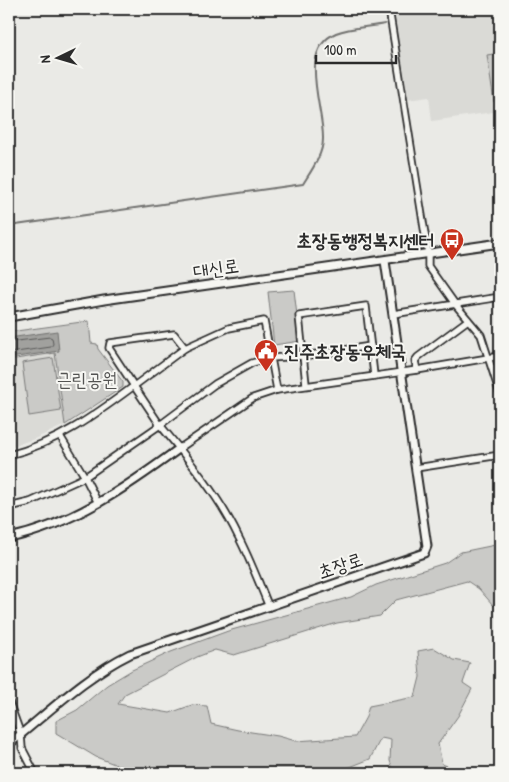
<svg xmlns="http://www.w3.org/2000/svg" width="509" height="782" viewBox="0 0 509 782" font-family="'Patrick Hand','Poor Story',sans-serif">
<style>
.built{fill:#dadad6}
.green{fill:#cacac7;stroke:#7a7a79}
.water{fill:#a1a19e;stroke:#727270}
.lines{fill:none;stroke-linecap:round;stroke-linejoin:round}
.shore{stroke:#5a5a59;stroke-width:1}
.stream{stroke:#727270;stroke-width:2}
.minor-casing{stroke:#2b2b2b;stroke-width:9}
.tertiary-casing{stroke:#2b2b2b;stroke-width:11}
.minor{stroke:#f6f6f2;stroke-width:5.5}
.tertiary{stroke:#f6f6f2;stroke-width:7}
.labels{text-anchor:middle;stroke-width:4;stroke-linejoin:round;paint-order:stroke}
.poi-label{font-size:19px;font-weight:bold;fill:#2b2b2b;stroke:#f6f6f2;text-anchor:end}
.street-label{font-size:19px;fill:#2b2b2b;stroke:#f6f6f2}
.park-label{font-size:19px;fill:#535352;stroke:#f6f6f2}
</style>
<rect width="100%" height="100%" fill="#eaeae6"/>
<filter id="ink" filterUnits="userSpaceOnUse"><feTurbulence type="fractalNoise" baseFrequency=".02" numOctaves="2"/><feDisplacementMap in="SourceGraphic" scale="10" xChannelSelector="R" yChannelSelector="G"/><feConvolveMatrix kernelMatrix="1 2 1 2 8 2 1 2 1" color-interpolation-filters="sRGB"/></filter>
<g filter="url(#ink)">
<g class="built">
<polygon points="393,9 500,9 500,111 432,121 429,97 407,100"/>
<polygon points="55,353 65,425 34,439 9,447 9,360"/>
</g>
<g class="green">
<polygon points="500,53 500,101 494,102 487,55"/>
<polygon points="294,290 300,341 274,345 268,292"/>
<polygon points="89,321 91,343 97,344 98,349 123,382 123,387 65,425 55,353 9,360 9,332"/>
<polygon points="53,358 61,411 29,416 22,363"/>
<polygon points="500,544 500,606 493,605 479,589 467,581 396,600 380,616 337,623 234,655 215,650 197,657 125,694 118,704 170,713 192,705 207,706 211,724 238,730 278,736 296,741 355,737 366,717 369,706 415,697 420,677 418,651 434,648 454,660 470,663 463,683 472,689 458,716 438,744 442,764 466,773 395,773 390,761 391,740 381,738 370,759 350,767 317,773 199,773 191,772 191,773 138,773 96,757 56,733 56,721 77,710 107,685 132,670 171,652 228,631 351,597 376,585 445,563 461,552"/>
</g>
<polygon class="water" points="57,331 59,351 9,358 9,338"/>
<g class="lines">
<polyline class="shore" points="9,342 50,337 52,338 53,344 51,347 9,353"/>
<path class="stream" d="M9,226L303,184C311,171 323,155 323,139C324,108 297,50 336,33C350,27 370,27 385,24"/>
<g class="minor-casing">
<g id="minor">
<polyline points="389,9 428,253 428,266 455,304 481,335 500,394"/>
<polyline points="393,314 500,297"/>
<polygon points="174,334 185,348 134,386 109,348 110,343"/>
<polyline points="185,348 229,328 264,321 277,390"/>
<polyline points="417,370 415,361 418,357 468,320"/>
<polyline points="306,384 299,316 366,306 374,375"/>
<polyline points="180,448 253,398 277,390 417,370 500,356"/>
<path d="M9,455C57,443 95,415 134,386L160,425L215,384L252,363L270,358L303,356L371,346"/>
<polyline points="416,468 500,455"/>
<path d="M98,503L85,477L160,425C188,459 219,496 238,536C250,559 259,583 269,607"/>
<polyline points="9,507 30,502 85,477 60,436"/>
<polyline points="9,702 21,735 22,748 35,773"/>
</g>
</g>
<g class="tertiary-casing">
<g id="tertiary">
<polyline points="9,317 104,300 500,243"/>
<path d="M9,538C74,524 127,487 180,448"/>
<path d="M9,744C48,713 85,676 130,654L424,553L427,546L385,261"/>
</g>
</g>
<use href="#minor" class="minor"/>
<use href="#tertiary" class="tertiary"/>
</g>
</g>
<defs>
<g id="bus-pin" transform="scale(1.25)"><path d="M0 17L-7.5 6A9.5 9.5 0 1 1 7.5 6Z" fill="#c8321e" stroke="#f6f6f2"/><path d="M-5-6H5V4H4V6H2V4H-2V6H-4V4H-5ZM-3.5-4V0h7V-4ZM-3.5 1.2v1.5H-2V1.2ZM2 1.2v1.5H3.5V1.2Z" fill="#fff"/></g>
<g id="civic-pin" transform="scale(1.25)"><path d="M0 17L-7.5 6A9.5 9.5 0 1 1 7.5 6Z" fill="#c8321e" stroke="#f6f6f2"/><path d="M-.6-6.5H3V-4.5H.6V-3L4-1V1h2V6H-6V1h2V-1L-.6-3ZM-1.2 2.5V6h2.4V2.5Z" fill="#fff"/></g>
</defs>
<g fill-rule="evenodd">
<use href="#bus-pin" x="452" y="240"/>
<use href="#civic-pin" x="266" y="351"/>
</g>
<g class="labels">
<g class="poi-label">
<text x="434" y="247">초장동행정복지센터</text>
<text x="284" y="358" text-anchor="start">진주초장동우체국</text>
</g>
<g class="street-label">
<text transform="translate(216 268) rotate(-8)" y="7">대신로</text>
<text transform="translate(340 565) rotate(-19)" y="7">초장로</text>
</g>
<g class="park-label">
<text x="87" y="386">근린공원</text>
</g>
</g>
<rect width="509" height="782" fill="none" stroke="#f6f6f2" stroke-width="30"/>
<rect x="15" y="15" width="479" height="752" fill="none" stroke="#2b2b2b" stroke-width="2" filter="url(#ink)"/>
<g transform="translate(58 58) rotate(265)" stroke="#f6f6f2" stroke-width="4" paint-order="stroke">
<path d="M0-4L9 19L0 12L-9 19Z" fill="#2b2b2b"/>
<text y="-8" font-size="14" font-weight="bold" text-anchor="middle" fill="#2b2b2b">N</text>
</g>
<path d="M316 55v8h80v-8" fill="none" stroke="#2b2b2b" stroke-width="2.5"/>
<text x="324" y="55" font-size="15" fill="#2b2b2b" stroke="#f6f6f2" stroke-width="4" paint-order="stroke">100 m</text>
</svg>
